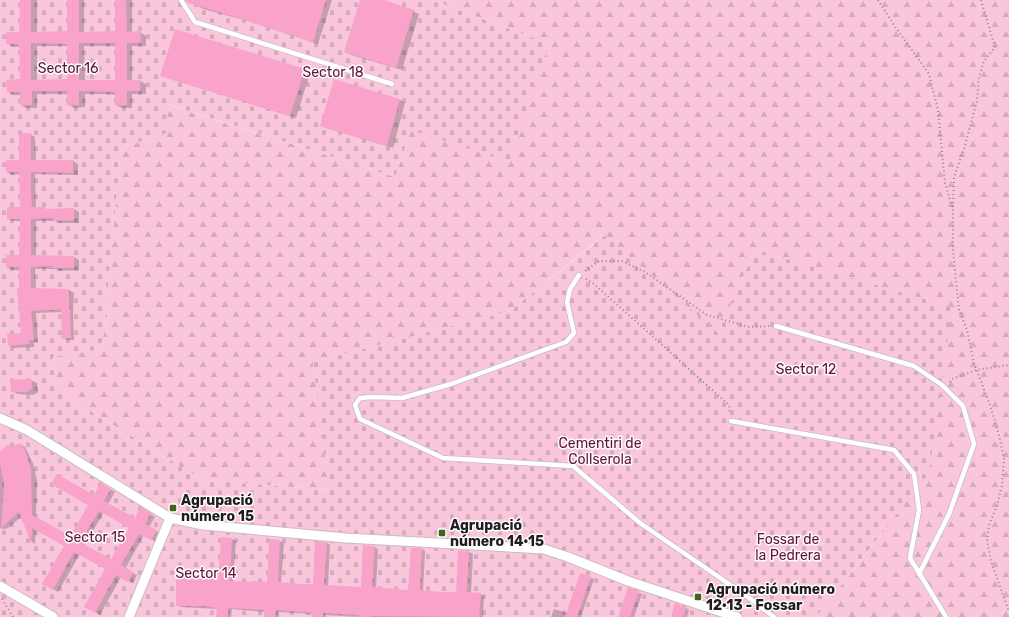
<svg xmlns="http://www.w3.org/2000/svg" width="1009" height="617" viewBox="0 0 1009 617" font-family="Rubik,sans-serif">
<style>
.forest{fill:url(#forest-firs)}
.cemetery{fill:url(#cemetery-stones)}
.shadow{fill:#0003;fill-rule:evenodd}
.building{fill:#faa3ca;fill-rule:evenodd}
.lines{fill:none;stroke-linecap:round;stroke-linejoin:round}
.lane-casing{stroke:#c8bdc1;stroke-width:6}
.street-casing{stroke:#c8bdc1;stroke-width:11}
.path{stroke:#8e878a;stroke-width:2;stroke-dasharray:1 3;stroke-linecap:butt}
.lane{stroke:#fff;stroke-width:4.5}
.street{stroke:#fff;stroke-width:9}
.poi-dot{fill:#41641c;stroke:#fefbfc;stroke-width:1.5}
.labels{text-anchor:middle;stroke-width:3;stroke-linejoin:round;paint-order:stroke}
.park-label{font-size:14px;fill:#5e133d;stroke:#fefbfc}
.poi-label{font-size:14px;font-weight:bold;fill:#201d1e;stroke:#fefbfc;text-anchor:start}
</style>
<defs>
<pattern id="forest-firs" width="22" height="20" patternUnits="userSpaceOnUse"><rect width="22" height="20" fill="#f9c6dc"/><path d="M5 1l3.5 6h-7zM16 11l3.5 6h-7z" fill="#d5aabc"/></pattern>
<pattern id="cemetery-stones" width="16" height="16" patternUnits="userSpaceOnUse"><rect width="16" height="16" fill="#f9c6dc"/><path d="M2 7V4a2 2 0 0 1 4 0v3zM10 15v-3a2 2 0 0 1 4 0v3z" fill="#d5aabc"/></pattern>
</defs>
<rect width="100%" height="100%" fill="#f6ebf0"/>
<polygon class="forest" points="432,0 1009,0 1009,617 816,617 880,536 755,250 718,334 604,235 510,311 313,362 330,490 203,480 56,390 53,357 102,349 121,148 167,133 166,104 395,177 411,130 549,44"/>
<polygon class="cemetery" points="0,0 432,0 549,44 509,162 411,130 395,177 167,104 167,133 121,148 102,349 53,357 56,390 203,480 329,490 313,362 510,311 605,235 718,333 755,250 952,307 929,473 816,617 0,617"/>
<g class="shadow">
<path d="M21,0H37V33L68,32V0H84V33L116,32V0H132V32H140L146,36V46H132V81H140L146,84V94H132V108H122L116,105V95L107,94H85V107L74,108L68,104V94H37V108H26L21,105V95H13L8,91L21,80L20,47H13L7,43L20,33ZM37,46H68V80L37,81ZM84,46H116V81H85Z"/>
<polygon points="199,0 332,0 318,44 248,21 203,9 198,6"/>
<polygon points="361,0 381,0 413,11 419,14 402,70 351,55 345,52"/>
<polygon points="304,70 310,73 296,118 167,78 161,75"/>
<polygon points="400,100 405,103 393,148 326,128 321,125"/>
<polygon points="30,134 35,137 36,161 73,161 78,164 78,175 35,174 36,208 45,208 47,210 74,209 79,212 79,223 59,223 55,221 36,221 36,257 74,257 79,260 79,270 59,271 56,269 35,269 36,289 69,290 74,293 73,311 74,340 67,340 63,338 62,312 36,313 38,342 34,342 34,347 14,348 9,345 22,334 20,270 12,270 7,267 20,256 21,221 13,221 8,219 21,208 20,174 12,175 7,172 20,161"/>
<polygon points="31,380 37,383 38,392 34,395 18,394 12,391"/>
<path d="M20,444L25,447L33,463L37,480L36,517L70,537L95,496L105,486L115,492L108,504L135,519L141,508L155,517L149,527L161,534L156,542L144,535L125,569L137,575L133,583L121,577L100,615L85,607L106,569L80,554L58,592L44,583L65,546L36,529L35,544L32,542L22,516L8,528L3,529L0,528V452L9,446L12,448ZM104,512L130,528L111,560L84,546Z"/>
<polygon points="232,539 236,541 233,582 268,583 280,541 284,543 281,583 314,585 327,543 330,545 328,586 362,588 374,547 378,549 376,589 409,591 422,549 425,551 423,592 457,593 459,551 469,552 473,554 471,594 480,594 484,596 483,617 360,617 326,615 326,617 312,617 313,614 279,612 279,617 265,617 265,612 232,609 231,617 217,617 218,609 180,607 177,605 219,581"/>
<polygon points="581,574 594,579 581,617 551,617 554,609 567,613"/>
<polygon points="629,589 642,594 634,617 619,617"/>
<polygon points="686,608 689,610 687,617 672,617"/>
</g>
<g class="building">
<path d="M20,0H31V32L67,31V0H79V32L115,31V0H126L127,32L140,31L141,43H127V80H140V91H127V105H115V92L79,91V105H67V91H32V105H20V92H7L6,80L20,79L19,44H6V32H19ZM31,43L67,44V79L31,80ZM79,43H115V80H79Z"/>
<polygon points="185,0 326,0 313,42 242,19 188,3"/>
<polygon points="360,0 384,0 414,10 396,68 344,52"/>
<polygon points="175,29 305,69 290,116 160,76"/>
<polygon points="334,79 400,99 387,146 320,126"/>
<polygon points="19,133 31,133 31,160 73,160 73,173 31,172 31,193 32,207 45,207 45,209 74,208 74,220 53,221 53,218 31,219 31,255 74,256 74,268 53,268 53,266 31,267 31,288 69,289 69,309 31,311 34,340 29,340 29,344 8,346 7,334 21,333 17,288 19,288 19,267 6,267 6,255 19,255 20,219 7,219 7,207 20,207 19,172 6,172 6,160 19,160"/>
<polygon points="61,309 70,309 71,338 62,339"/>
<polygon points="32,379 32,388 27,392 11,392 10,380"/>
<path d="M20,443L25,450L31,469L32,517L33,515L70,536L77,525L88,505L51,484L57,474L94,495L101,483L111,489L104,501L135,518L141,507L151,513L145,524L157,530L151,540L139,534L121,565L133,572L128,582L116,575L95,613L84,607L105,569L74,552L53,590L42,584L64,546L32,528L31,543L19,512L1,528L4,484L0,463V452L9,444L11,447ZM99,511L129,528L111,559L80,542Z"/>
<polygon points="221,537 232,538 230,581 252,582 252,581 267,582 269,539 280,540 278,582 298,584 313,584 315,541 327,542 324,585 361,587 363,545 375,546 372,587 408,590 411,548 422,548 420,590 441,592 456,592 458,550 469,551 467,592 481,593 479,617 370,616 370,617 359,617 359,615 323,613 323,617 311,617 312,613 276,610 275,617 264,617 264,610 228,608 228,617 216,617 217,608 203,606 176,606 176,577 218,580"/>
<polygon points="580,573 591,576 584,597 577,617 565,617"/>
<polygon points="628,587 639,591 630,617 618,617"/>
<polygon points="675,603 686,607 683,617 671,617"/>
</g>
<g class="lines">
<g class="lane-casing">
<g id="lane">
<polyline points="181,0 195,22 392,84"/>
<polyline points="579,275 570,289 567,302 574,333 566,342 451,384 402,398 372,397 360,398 355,405 360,419 443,458 573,466 640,523 748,597 774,617"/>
<polyline points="776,326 914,366 942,385 963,406 974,444 949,514 919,574"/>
<polyline points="731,421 894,450 914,474 919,510 910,558 946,617"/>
</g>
</g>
<g class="street-casing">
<g id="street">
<polyline points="0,418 27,430 170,518 203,525 346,538 544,549 568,557 628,581 737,617"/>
<polyline points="0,586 53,617"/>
<polyline points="129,617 170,518"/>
</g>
</g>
<g class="path">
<polyline points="878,0 896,28 929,74 938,110 945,183 953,210 953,251 959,310 967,330 974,363 990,405 999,435 1004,459 1002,485 997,506 989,525 987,541 991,561 1009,612"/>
<polyline points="953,207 954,177 964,149 977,101 979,77 984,61 995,47 981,0"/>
<polyline points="585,271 599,261 622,261 645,272 707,315 749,327 769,326"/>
<polyline points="586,279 594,284 729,405 730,414"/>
<polyline points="950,382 952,379 976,370 1009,365"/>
<polyline points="2,599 13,617"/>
</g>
<use href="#lane" class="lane"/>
<use href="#street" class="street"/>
</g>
<g class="poi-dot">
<rect x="169" y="504" width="8" height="8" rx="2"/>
<rect x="438" y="529" width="8" height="8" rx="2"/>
<rect x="694" y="593" width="8" height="8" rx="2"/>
</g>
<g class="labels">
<g class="park-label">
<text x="68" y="73">Sector 16</text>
<text x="333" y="77">Sector 18</text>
<text x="806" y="374">Sector 12</text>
<text x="600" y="448">Cementiri de<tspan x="600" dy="16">Collserola</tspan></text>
<text x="95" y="542">Sector 15</text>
<text x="788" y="544">Fossar de<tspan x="788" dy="16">la Pedrera</tspan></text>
<text x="206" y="578">Sector 14</text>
</g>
<g class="poi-label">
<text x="181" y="505">Agrupació<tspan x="181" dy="16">número 15</tspan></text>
<text x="450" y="530">Agrupació<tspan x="450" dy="16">número 14·15</tspan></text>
<text x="706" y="594">Agrupació número<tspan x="706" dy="16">12·13 - Fossar</tspan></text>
</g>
</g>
</svg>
